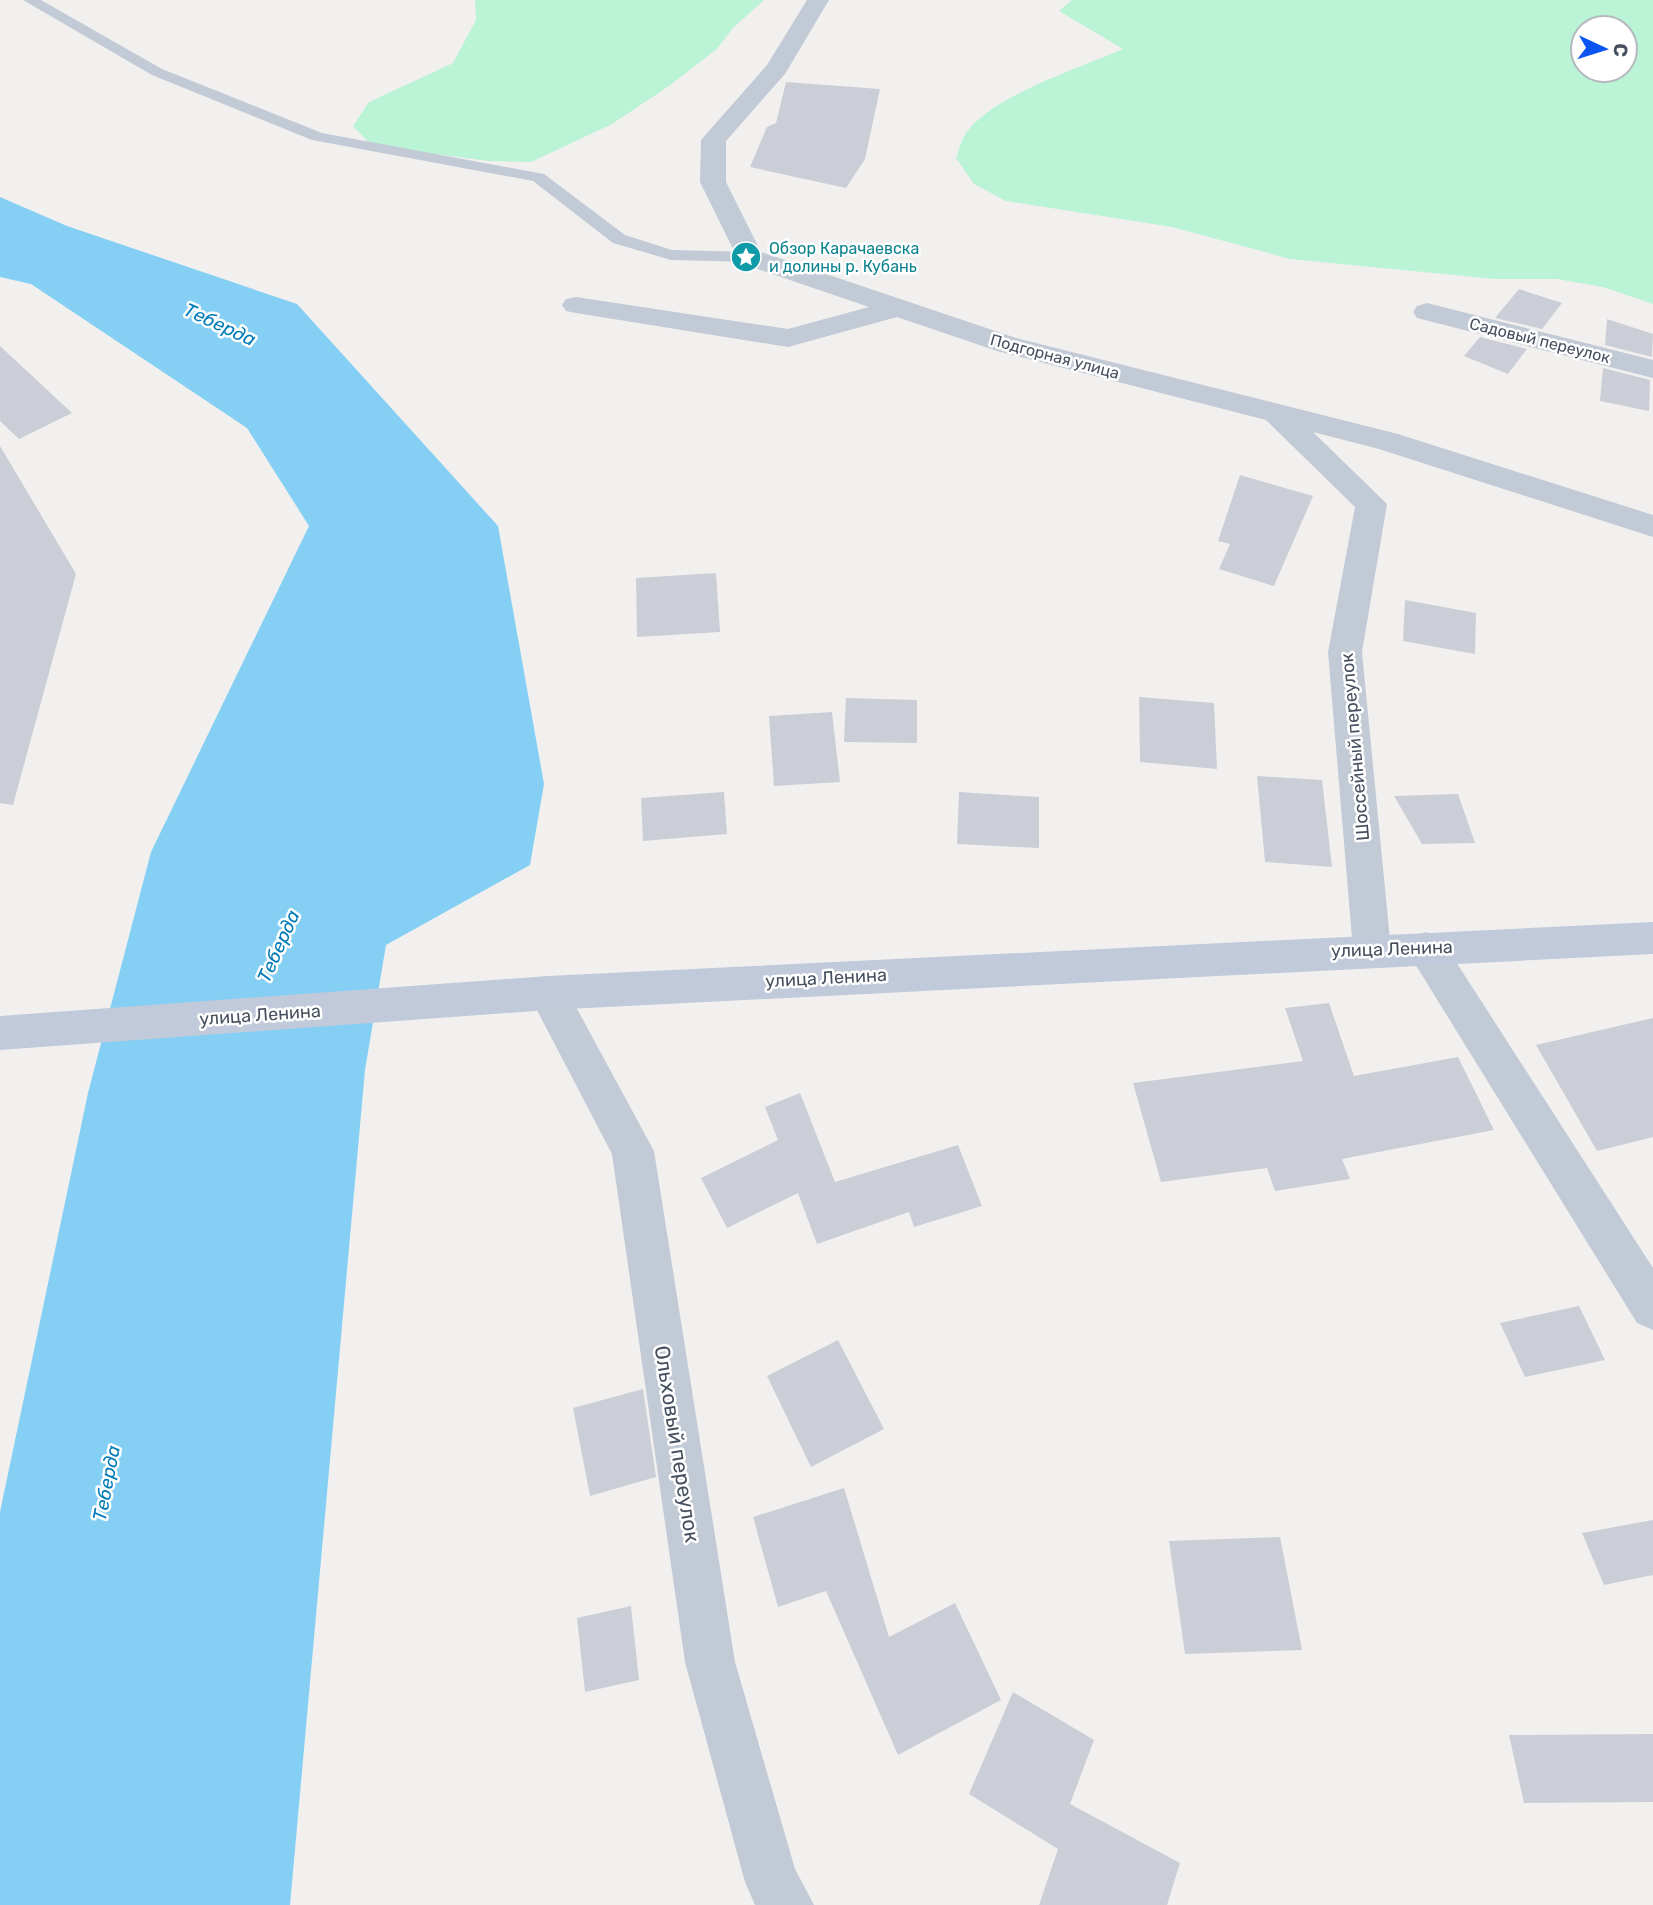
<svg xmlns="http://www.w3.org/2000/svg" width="1653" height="1905" viewBox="0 0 1653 1905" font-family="Rubik,sans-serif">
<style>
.green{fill:#bbf3d7;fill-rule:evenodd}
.water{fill:#84cff3}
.building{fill:#cbced6}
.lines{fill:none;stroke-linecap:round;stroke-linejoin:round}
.lane{fill:#c2cad6;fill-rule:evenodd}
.street{fill:#c2cad6;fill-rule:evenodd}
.secondary{fill:#c1cada;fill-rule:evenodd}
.labels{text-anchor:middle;stroke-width:5;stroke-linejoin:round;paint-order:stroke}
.far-culture-label{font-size:16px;fill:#0d838f;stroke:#fff;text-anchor:start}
.far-street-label{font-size:16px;fill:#46505f;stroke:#fff}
.street-label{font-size:18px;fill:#46505f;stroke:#fff}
.water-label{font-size:19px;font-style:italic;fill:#007bb7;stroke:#fff}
.near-street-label{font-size:21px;fill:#46505f;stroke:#fff}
</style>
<rect width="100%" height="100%" fill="#f2f0ef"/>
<g class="green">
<polygon points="475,0 764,0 733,28 717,49 669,86 612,124 531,162 489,161 372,146 353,126 369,102 453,63 476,20"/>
<path d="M1072,0H1653V304L1603,287L1557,279H1494L1290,259L1172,227L1006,201L974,184L956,158C959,151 961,140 966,133C993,95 1080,68 1123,49L1059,11ZM1625,28V70H1583V28Z"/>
</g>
<polygon class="water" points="0,197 67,226 297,304 498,526 544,784 530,865 386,945 365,1070 290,1905 0,1905 0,1512 88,1093 151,852 309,526 247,428 31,284 0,277"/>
<g class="building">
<polygon points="786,82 880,89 865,159 846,188 750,167 767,127 776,123"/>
<polygon points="1519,289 1562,303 1542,329 1495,318"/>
<polygon points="1607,319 1653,334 1652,357 1605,345"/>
<polygon points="1480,337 1527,349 1508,374 1464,356"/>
<polygon points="0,346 72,413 19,439 0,421"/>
<polygon points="1603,368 1650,380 1649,411 1600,401"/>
<polygon points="0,446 76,574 13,805 0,803"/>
<polygon points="1240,475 1313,496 1274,586 1219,569 1230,544 1218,541"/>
<polygon points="716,573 720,632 637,637 636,578"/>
<polygon points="1405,600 1476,613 1475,654 1403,641"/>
<polygon points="1139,697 1214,703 1217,769 1140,762"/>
<polygon points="846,698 917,700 917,743 844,742"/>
<polygon points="832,712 840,782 774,786 769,716"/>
<polygon points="1257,776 1322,780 1332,867 1265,862"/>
<polygon points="724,792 727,834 643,841 641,798"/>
<polygon points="959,792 1039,797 1039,848 957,844"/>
<polygon points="1458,794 1475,843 1422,844 1394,796"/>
<polygon points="1329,1003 1354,1076 1458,1057 1494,1130 1342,1159 1350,1179 1275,1191 1267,1168 1161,1182 1133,1083 1303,1061 1285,1008"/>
<polygon points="1653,1018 1653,1137 1597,1151 1536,1045"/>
<polygon points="800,1093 835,1182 958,1145 982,1206 914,1227 909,1212 817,1244 798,1193 727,1228 701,1178 778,1140 765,1107"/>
<polygon points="1579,1306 1605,1360 1525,1377 1500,1323"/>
<polygon points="838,1340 884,1429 811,1467 767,1376"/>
<polygon points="643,1389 656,1477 590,1496 573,1408"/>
<polygon points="844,1488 889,1637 955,1603 1001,1700 898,1755 826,1591 778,1607 753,1517"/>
<polygon points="1653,1520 1653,1575 1604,1585 1582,1533"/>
<polygon points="1280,1537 1302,1650 1185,1654 1169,1541"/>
<polygon points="631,1606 639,1680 585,1692 577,1618"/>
<polygon points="1013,1692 1094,1740 1070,1804 1180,1863 1167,1905 1039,1905 1058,1849 969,1794"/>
<polygon points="1653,1734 1653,1802 1524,1803 1509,1735"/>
</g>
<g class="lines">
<polygon class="lane" points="23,0 41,0 162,69 322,133 544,174 625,235 672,250 750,252 759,257 750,262 671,260 613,243 533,181 312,140 152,75"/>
<g class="street">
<polygon points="807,0 829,0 785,74 726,141 726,182 761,252 1016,338 1398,434 1653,515 1653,537 1379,449 1313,432 1387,504 1362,652 1391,950 1386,962 1372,966 1358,962 1353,950 1328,652 1355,507 1266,420 997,351 897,317 788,347 576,313 566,311 562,305 566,299 576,297 788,329 869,307 740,263 700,182 701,140 767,65"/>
<polygon points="1427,303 1653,360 1653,378 1417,318 1413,312 1417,306"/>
<polygon points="1426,932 1440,937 1653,1268 1653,1330 1637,1323 1412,959 1407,948 1412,937"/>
<polygon points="548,976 562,981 654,1151 735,1662 795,1869 814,1905 755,1905 745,1882 685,1662 612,1154 528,993 534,981"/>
</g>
<polygon class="secondary" points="1653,922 1653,954 548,1010 0,1050 0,1016 548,976"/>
</g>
<defs>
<g id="sight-disc" transform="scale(1.575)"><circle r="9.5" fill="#0f9aa8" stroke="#fff"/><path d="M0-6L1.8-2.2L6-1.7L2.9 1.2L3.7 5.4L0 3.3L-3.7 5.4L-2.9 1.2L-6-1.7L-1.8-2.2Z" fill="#fff"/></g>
</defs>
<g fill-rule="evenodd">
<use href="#sight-disc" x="746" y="257"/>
</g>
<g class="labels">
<g class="far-culture-label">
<text x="769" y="254">Обзор Карачаевска<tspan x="769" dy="18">и долины р. Кубань</tspan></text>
</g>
<g class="far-street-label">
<text transform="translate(1540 340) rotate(14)" y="6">Садовый переулок</text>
<text transform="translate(1055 356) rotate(15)" y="6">Подгорная улица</text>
</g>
<g class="street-label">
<text transform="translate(1355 747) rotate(-95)" y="6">Шоссейный переулок</text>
<text transform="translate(1392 949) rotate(-2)" y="6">улица Ленина</text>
<text transform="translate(826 978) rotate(-3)" y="6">улица Ленина</text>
<text transform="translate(260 1015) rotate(-4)" y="6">улица Ленина</text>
</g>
<g class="water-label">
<text transform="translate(220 324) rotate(25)" y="7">Теберда</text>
<text transform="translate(278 946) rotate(-66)" y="7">Теберда</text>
<text transform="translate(106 1483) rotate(-79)" y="7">Теберда</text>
</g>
<g class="near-street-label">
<text transform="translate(677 1444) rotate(81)" y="7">Ольховый переулок</text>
</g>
</g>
<g transform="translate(1604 49) rotate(94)"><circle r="33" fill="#ffffff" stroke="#b5b9bf" stroke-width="2"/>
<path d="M0-5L12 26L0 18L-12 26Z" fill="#0a54f2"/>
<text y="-10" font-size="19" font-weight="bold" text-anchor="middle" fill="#46505f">С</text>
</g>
</svg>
